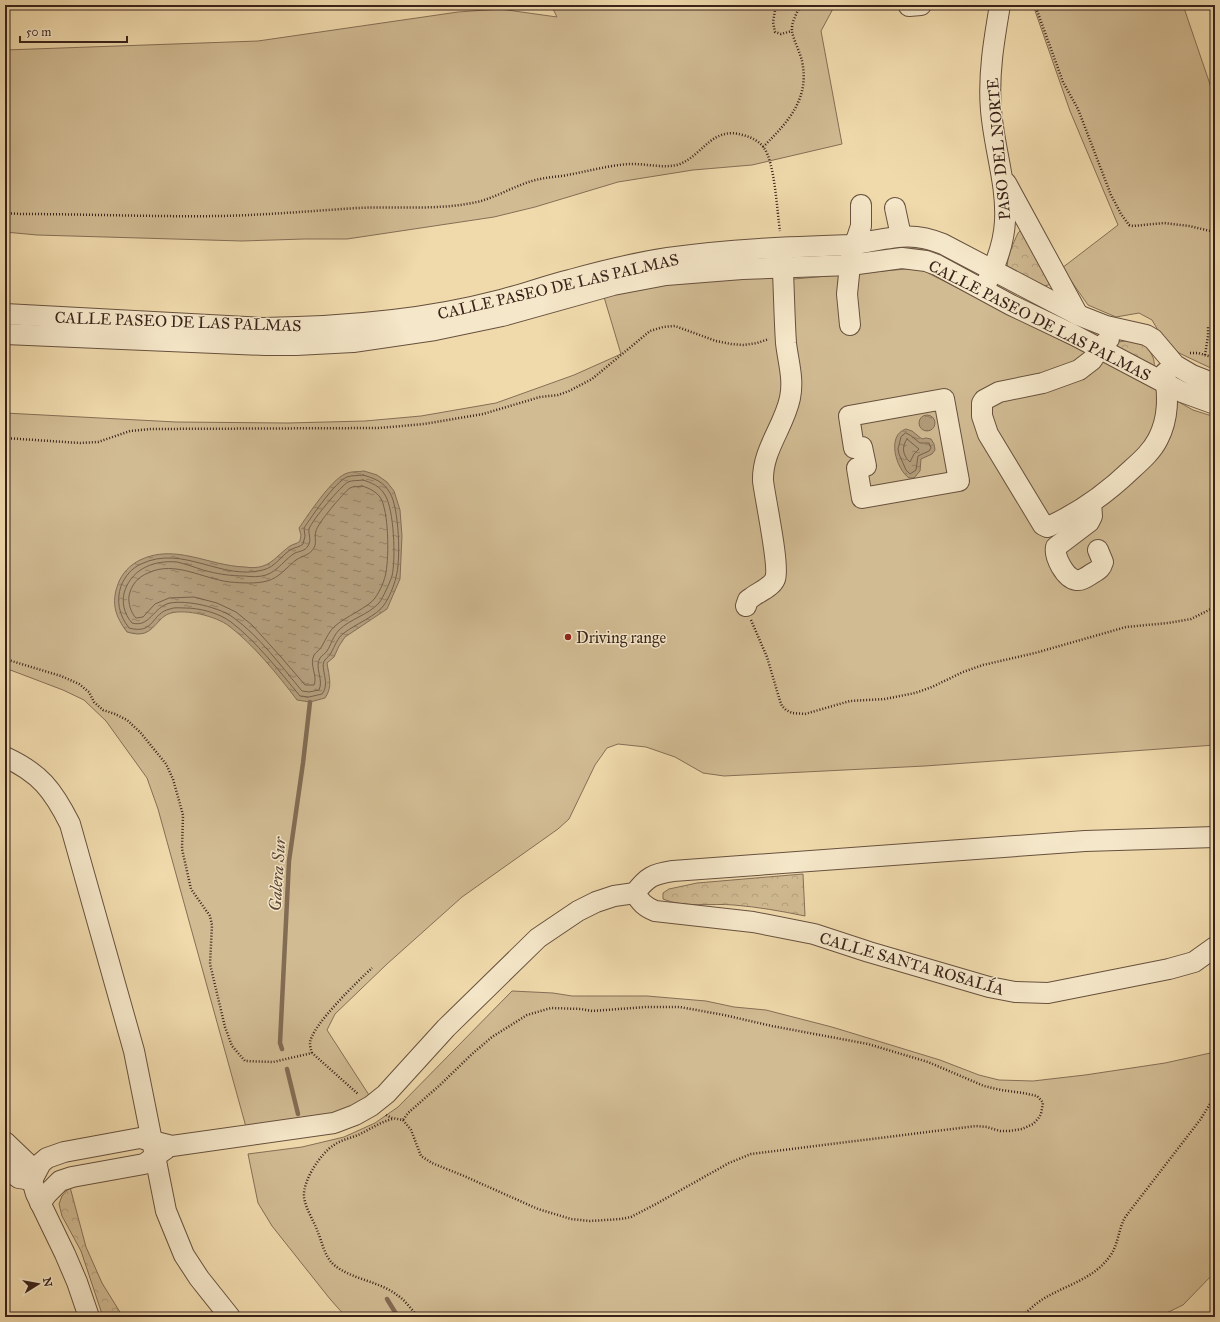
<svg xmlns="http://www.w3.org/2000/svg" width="1220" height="1322" viewBox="0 0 1220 1322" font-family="'IM FELL Great Primer',serif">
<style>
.grass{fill:#d1bb93;stroke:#856f56}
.park{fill:url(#park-crowns);stroke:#856f56}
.water{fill:url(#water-ripples);stroke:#826c54}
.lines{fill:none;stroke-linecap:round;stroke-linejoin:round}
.shore{stroke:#76604a;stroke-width:1}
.stream{stroke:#826c54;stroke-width:4.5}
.minor-casing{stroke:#67513e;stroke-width:22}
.path{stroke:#39231a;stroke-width:2.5;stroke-dasharray:1 2;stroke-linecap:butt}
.minor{stroke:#f5e7c9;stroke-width:20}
.poi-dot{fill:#8f2418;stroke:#f5e7c9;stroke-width:1.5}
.labels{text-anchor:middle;stroke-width:3;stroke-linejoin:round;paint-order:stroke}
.street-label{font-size:16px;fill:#39231a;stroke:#f5e7c9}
.poi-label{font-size:16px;fill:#39231a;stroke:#f5e7c9;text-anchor:start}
.water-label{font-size:17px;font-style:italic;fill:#5d4737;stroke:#f5e7c9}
</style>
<defs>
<pattern id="park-crowns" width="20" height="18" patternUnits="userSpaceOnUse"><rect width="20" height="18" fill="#d1bb93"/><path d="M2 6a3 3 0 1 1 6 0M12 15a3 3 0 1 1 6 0" fill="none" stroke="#b4a07e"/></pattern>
<pattern id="water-ripples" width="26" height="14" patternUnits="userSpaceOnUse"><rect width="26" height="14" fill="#b29c7a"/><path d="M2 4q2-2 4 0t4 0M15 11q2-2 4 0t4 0" fill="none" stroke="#927f63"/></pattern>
</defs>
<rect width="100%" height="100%" fill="#f0daac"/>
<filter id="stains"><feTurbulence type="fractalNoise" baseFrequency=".005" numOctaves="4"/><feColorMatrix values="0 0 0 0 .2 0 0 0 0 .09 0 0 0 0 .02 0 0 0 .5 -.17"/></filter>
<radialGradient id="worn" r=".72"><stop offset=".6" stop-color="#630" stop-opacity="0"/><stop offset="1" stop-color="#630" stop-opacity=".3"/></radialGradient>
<g class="grass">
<polygon points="551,5 835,5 821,31 842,144 752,165 693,170 618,182 535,207 494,217 347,239 304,239 242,241 37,235 5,232 5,50 258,41 458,12 500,9 557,17"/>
<polygon points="1033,5 1183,5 1215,99 1215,370 1179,353 1162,337 1152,320 1139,313 1116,317 1088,305 1062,268 1118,225 1070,111"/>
<polygon points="906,269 920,269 1134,377 1193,410 1215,417 1215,745 925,766 724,776 703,773 675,757 646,747 618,744 607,748 595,765 569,819 558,829 462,897 387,964 335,1014 327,1030 369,1095 355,1105 335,1113 246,1127 158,809 147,778 106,721 84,700 63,690 5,668 5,413 176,422 288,423 365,421 421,416 496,403 574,375 621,354 604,297 658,284 747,275 772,278 794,279"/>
<polygon points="512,991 553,993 572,996 647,996 706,1001 734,1007 766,1010 832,1027 940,1060 979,1075 999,1080 1033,1081 1085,1075 1165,1063 1215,1052 1215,1272 1183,1305 1158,1317 346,1317 330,1299 272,1226 258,1203 248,1154 302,1147 344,1137 375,1123 398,1107"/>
</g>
<g class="park">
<path d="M1021,230L1051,284L1045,286L1039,285L1008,269C1005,260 1014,242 1018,233Z"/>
<path d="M915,240L974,270L973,273L970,274L966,270C954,264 942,256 930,252C910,244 879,254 859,257L860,251Z"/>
<path d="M1138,339C1148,348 1158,358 1153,372L1113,345L1118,342Z"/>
<path d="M803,874L805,916C781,911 758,907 734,905C712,903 683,908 663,899V893L669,889L697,883Z"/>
<polygon points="70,1187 86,1247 102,1283 123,1317 103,1317 81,1251 62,1216 59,1204 62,1196"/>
</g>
<g class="water">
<circle cx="927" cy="423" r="8"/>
<path d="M906,429L912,431L922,439L926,438L931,439L934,444L935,450L932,454L921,459L920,471L914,478H909C896,469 886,435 906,429Z"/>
<path d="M364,471L377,475L387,482L394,491L400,510L402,536L400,579L387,609L345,637L339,646L334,657L327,663C329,676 333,687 325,698L310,702L297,700C279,676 253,644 229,626C216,616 186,609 171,613C158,616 154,634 139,634C135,634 131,633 127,632C115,616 111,603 118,584C122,573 130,565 140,560C175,543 209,566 245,567C250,568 258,568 263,566C273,563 281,552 290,546C293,544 297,544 300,541L301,535L299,528C308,515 331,480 345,474C351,471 358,472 364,471Z"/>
</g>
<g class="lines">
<g class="shore">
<polygon points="906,433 910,435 920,443 929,443 931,448 929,451 918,456 916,470 910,474 906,470 899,454 898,449 901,437"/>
<path d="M907,439L919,449L914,454L910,462C903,456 901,447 907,439Z"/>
<path d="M363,475C374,478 384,482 390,493C399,508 401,560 396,577C394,586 389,598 384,605C378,615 354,625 344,633C337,638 335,646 331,653C330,656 327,657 325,660C319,667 331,683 322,694L309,697L300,696C280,672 256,641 231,622C219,613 200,608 185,608C180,608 174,607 170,609C151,613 155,635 129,628C119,615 116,601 121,586C125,576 132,568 141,564C183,544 221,581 263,570C276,567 282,554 292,549C296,547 300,547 303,544L305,536L304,528C312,516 335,482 347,477C352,475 358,476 363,475Z"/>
<path d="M363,480C372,483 380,486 385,495C394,509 396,559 392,576C390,582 383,598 379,603C368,615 350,619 339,630C333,636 331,645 327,651C325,654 322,655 320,658C314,667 324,680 319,690L309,692L302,691C282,667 259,636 234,618C219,607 188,600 170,603C153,607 150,628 132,623C124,614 121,601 125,590C133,568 155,560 177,562C186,564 194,567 203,570C217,574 231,576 245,576C251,577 260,577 266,575C278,571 286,558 295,553C300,551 305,551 308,546C312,540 308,534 309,529C312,520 341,486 348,482C352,480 358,481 363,480Z"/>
<path d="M362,486C369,488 375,491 380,497C389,511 389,556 386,572C385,580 380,591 375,598C369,607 345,617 335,626C329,631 326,639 322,646C320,650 316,652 314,655C309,665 318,676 314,685H305L281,657L252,625L236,612L217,603L194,597L169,598L155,604L143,617L136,618C131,613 128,603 129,596C131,585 138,577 148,573C175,560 203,579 230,582C242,583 256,584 267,581C279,578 287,567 296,560C302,556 310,555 314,548C317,542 314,537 316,531C317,524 344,492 350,488C353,486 358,487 362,486Z"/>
</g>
<g class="stream">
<polyline points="282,1049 280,1043 289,861 303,763 310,702"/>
<polyline points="287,1069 298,1114"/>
<polyline points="387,1299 398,1317"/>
</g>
<g class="minor-casing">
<g id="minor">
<polyline points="909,6 921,5"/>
<polyline points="1006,183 1078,315"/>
<polyline points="895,208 901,236"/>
<path d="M987,282C996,264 1004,242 1005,221C1007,184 994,148 991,110C988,75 994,40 1000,5"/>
<path d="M5,314L263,328C341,327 421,321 497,301C521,295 546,286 570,280C602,271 635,263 668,258C729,249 790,247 851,245C858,244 865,242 872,241C900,236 916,233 943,244L1078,315L1106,326L1146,335L1153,339L1175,365L1192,375L1215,384"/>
<polyline points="850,325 847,294 850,265 853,245 857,238 861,226 861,205"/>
<polyline points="5,334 265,345 296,345 353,342 435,330 502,316 613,285 666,275 742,269 850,265 902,258 926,261 937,265 1011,305 1074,335 1182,392 1215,404"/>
<path d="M1109,339L1100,348L1092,360L1079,370L1043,383L999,392L984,400L982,403V416L988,434L1043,525L1047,527L1050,526C1081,512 1108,492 1132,469C1142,460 1152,451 1158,439C1169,418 1168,396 1165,373"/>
<polygon points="944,399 959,481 862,498 857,468 866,466 862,447 854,448 849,416"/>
<path d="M1091,503L1092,516L1089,522L1056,547C1054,557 1065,578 1076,580C1082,581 1088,576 1093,573C1098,570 1101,569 1103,562L1098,550"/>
<path d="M746,606L748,600L751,598C758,592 771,588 775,579C780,567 765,498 763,481C762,450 784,427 790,398C794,379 788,361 786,343C784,313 784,283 782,254"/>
<path d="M5,757C40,773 53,790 70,824L134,1051L166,1211L184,1255L199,1278L230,1317"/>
<path d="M635,893C640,902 645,907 655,911L753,922L814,934L869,952L989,987L1015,992L1048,993L1169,969L1194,962L1215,947"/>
<path d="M635,893C647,877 653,874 673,871L1085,841L1215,837"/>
<polyline points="5,1142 27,1163 36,1194 65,1254 77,1282 89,1317"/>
<polyline points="5,1168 19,1178 32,1180"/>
<polyline points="32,1180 41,1163 47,1158 64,1152 140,1138 172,1146 334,1123 355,1115 371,1106 386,1094 446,1028 538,938 578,911 596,902 614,896 635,893"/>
<polyline points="40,1203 47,1194 60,1181 72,1177 144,1164 166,1149"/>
</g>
</g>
<g class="path">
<polyline points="776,5 773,22 775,32 781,34 792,31"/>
<polyline points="1035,5 1063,82 1078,109 1111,195 1121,214 1129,225 1133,226 1164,223 1189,226 1215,232"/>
<path d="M763,147C788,122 810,99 802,61C800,52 793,39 792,31C791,23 797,12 801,5"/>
<path d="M5,213L20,214C87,214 154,217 220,216C266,215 311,211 357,208C397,206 442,211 481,201C498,196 515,186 532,181C542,178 552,177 562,176C579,173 595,169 612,166C619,165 626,164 633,164C649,164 665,169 680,164C704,154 712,126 743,135C751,137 759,141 764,148C775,163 777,212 780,231"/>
<polyline points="1190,353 1198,353 1215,358"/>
<polyline points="1205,355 1208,336 1208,326"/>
<polyline points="5,438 80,443 98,442 130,431 151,429 379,428 424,424 483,414 540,397 558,395 569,391 592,379 650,331 663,327 675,326 716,341 731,344 744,345 757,343 769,339"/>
<polyline points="751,620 767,657 780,701 782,706 786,710 792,713 805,714 850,701 885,699 915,693 932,687 963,672 983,665 1035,653 1126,627 1168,623 1191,619 1215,607"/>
<polyline points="5,659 61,676 79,684 89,692 94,702 103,710 115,714 127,720 140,732 166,764 173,779 183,815 182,849 191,889 210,916 212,925 210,964 225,1027 232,1046 245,1061 273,1062 312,1053 358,1094"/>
<path d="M312,1053C311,1050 310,1046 310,1043C311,1026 359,980 372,968"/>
<polyline points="386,1115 392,1118 403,1120 411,1130 421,1156 432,1163 464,1176 538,1209 571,1219 590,1221 621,1219 631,1217 656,1204 729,1163 751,1154 976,1126 987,1127 1000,1131 1009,1131 1022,1129 1033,1124 1038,1119 1041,1114 1043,1103 1041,1100 1037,1096 1023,1093 1001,1090 984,1086 928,1062 868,1044 772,1026 724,1015 680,1007 646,1007 592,1011 581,1009 551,1008 527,1015 492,1037 472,1054 440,1085 408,1113 403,1120"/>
<path d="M392,1119C381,1122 372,1128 362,1133C353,1138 342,1139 334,1145C321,1153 303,1180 304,1196C305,1208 313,1219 317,1230C322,1241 324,1256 334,1265C353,1280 379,1281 397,1295C405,1300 412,1310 418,1317"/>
<path d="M1021,1317C1028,1311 1035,1304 1043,1299C1066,1285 1094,1279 1110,1256C1119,1244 1118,1228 1126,1216L1200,1120L1215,1096"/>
</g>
<use href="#minor" class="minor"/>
</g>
<circle class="poi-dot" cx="568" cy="637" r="4"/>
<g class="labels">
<g class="street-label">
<text transform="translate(998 149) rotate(-95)" y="6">PASO DEL NORTE</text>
<text transform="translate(558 286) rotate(-13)" y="6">CALLE PASEO DE LAS PALMAS</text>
<text transform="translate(1040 320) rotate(27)" y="6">CALLE PASEO DE LAS PALMAS</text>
<text transform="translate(178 321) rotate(2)" y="6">CALLE PASEO DE LAS PALMAS</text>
<text transform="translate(912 963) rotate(16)" y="6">CALLE SANTA ROSALÍA</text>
</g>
<g class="poi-label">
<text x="576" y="643">Driving range</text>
</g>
<g class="water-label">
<text transform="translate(277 874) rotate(-86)" y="6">Galera Sur</text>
</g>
</g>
<rect width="1220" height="1322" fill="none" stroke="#f0daac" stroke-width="20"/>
<rect x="6" y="6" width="1208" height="1310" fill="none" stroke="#39231a" stroke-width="2"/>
<rect x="10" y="10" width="1200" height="1302" fill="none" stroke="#39231a"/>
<g transform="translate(38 1284) rotate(79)" stroke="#f5e7c9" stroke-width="3" paint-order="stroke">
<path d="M0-3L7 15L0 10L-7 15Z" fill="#39231a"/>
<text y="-6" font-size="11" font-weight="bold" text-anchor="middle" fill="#39231a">N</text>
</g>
<path d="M20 36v6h107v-6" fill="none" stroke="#39231a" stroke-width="2"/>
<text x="26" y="36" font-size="12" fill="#39231a" stroke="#f5e7c9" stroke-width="3" paint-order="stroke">50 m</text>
<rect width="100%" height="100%" filter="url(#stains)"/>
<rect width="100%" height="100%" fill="url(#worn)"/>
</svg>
